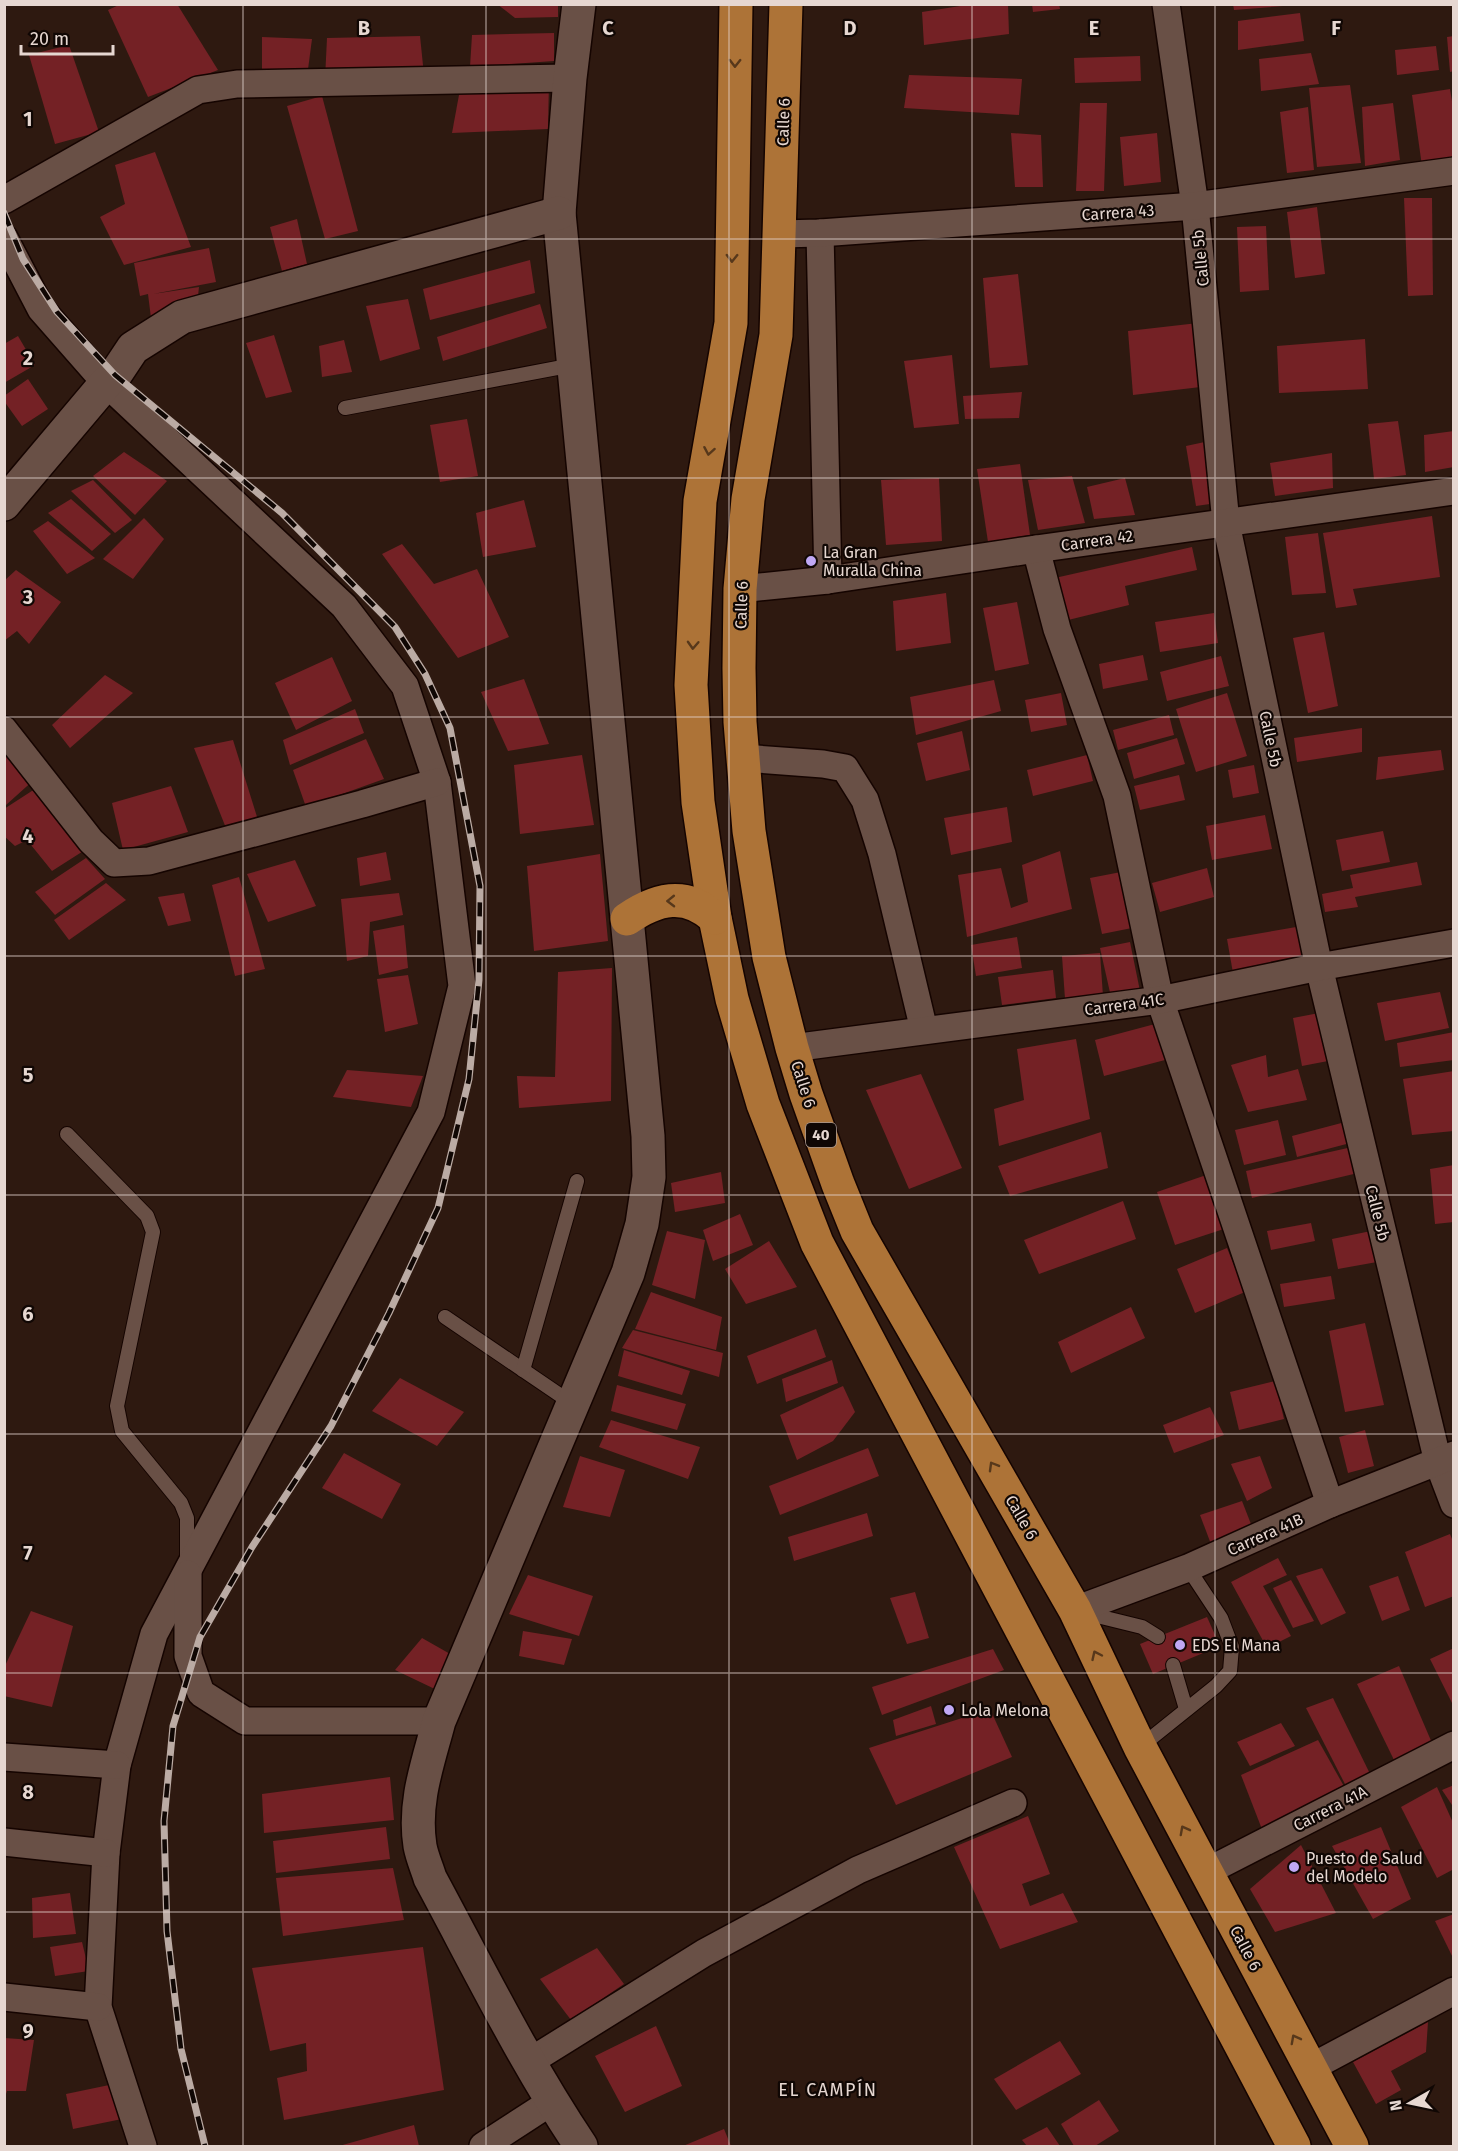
<svg xmlns="http://www.w3.org/2000/svg" width="1458" height="2151" viewBox="0 0 1458 2151" font-family="'Fira Sans',sans-serif">
<style>
.building{fill:#742125}
.lines{fill:none;stroke-linecap:round;stroke-linejoin:round}
.lane-casing{stroke:#150400;stroke-width:16}
.street-casing{stroke:#150400;stroke-width:30}
.secondary-casing{stroke:#150400;stroke-width:36}
.highway-casing{stroke:#150400;stroke-width:36}
.lane{stroke:#695046;stroke-width:14}
.street{stroke:#695046;stroke-width:27}
.secondary{stroke:#695046;stroke-width:33}
.highway{stroke:#ad7337;stroke-width:33}
.rail-casing{stroke:#bbaba4;stroke-width:7}
.rail{stroke:#100704;stroke-width:4.5;stroke-dasharray:14;stroke-linecap:butt}
.oneway{stroke:#57381b}
.grid{fill:none;stroke:#e6d7d1;stroke-width:1.5;stroke-opacity:0.55}
.poi-dot{fill:#c0a8f4;stroke:#100704;stroke-width:2}
.labels{text-anchor:middle;stroke-width:4.5;stroke-linejoin:round;paint-order:stroke}
.shield{fill:#100704;stroke:#a69994;stroke-width:1.5}
.shield-label{font-size:15px;font-weight:bold;fill:#e6d7d1}
.street-label{font-size:16px;fill:#e6d7d1;stroke:#100704}
.poi-label{font-size:16px;fill:#e6d7d1;stroke:#100704;text-anchor:start}
.neighbourhood-label{font-size:18px;letter-spacing:1.5px;fill:#e6d7d1;stroke:#100704}
.grid-label{font-size:20px;text-anchor:middle;font-weight:bold;fill:#e6d7d1;stroke:#100704;stroke-width:4.5;stroke-linejoin:round;paint-order:stroke}
</style>
<rect width="100%" height="100%" fill="#2e1910"/>
<g class="building">
<polygon points="121,4 177,4 218,70 148,97 108,10"/>
<polygon points="497,4 558,4 558,17 515,18"/>
<polygon points="973,4 1008,4 1009,34 924,45 922,12"/>
<polygon points="1032,4 1059,4 1060,9 1033,12"/>
<polygon points="1233,4 1283,4 1283,6 1234,10"/>
<polygon points="1300,13 1304,41 1238,50 1238,21"/>
<polygon points="554,33 554,61 470,67 472,35"/>
<polygon points="420,36 424,75 325,79 327,38"/>
<polygon points="1454,36 1454,71 1450,72 1447,37"/>
<polygon points="262,37 312,39 307,77 262,78"/>
<polygon points="69,45 99,132 55,144 29,55"/>
<polygon points="1436,46 1439,70 1397,75 1395,50"/>
<polygon points="1311,53 1319,84 1261,91 1259,59"/>
<polygon points="1140,56 1141,81 1075,83 1074,58"/>
<polygon points="909,75 1022,79 1019,115 904,108"/>
<polygon points="549,81 548,129 452,133 461,84"/>
<polygon points="1350,85 1361,163 1317,167 1309,88"/>
<polygon points="1450,89 1454,113 1454,161 1422,166 1412,95"/>
<polygon points="322,96 358,231 325,239 287,106"/>
<polygon points="1080,103 1107,103 1104,191 1076,191"/>
<polygon points="1393,103 1400,160 1365,166 1362,107"/>
<polygon points="1308,107 1314,170 1287,173 1280,112"/>
<polygon points="1011,133 1041,135 1043,187 1015,187"/>
<polygon points="1157,133 1161,182 1124,186 1120,137"/>
<polygon points="155,152 191,247 124,265 100,217 125,204 115,165"/>
<polygon points="1404,198 1432,198 1433,295 1408,296"/>
<polygon points="1317,207 1325,274 1295,278 1287,212"/>
<polygon points="297,219 307,264 282,271 270,227"/>
<polygon points="1266,226 1269,290 1240,292 1237,227"/>
<polygon points="209,248 216,282 153,294 199,287 197,305 151,318 148,294 140,296 134,263"/>
<polygon points="530,260 535,293 430,320 423,289"/>
<polygon points="1018,274 1028,365 990,368 983,278"/>
<polygon points="408,299 420,349 380,361 366,306"/>
<polygon points="540,304 547,328 443,361 437,337"/>
<polygon points="1198,323 1209,386 1133,395 1128,331"/>
<polygon points="274,335 292,392 266,398 246,343"/>
<polygon points="18,336 35,365 4,383 4,344"/>
<polygon points="1365,339 1368,389 1279,393 1277,346"/>
<polygon points="344,340 352,372 322,377 319,346"/>
<polygon points="952,355 959,424 914,428 904,361"/>
<polygon points="28,379 48,409 22,426 4,401 4,396"/>
<polygon points="1022,392 1019,418 965,419 963,396"/>
<polygon points="467,419 478,476 440,482 430,425"/>
<polygon points="1398,421 1406,475 1374,479 1368,424"/>
<polygon points="1454,431 1454,467 1425,472 1424,435"/>
<polygon points="1214,440 1224,502 1196,506 1186,446"/>
<polygon points="124,452 167,481 135,515 93,476"/>
<polygon points="1332,453 1333,488 1275,496 1270,463"/>
<polygon points="1020,464 1030,535 988,542 977,469"/>
<polygon points="1072,476 1085,523 1038,530 1028,480"/>
<polygon points="939,478 942,541 886,545 881,480"/>
<polygon points="1125,478 1135,515 1094,519 1087,487"/>
<polygon points="93,480 132,520 115,533 71,491"/>
<polygon points="71,499 111,534 92,551 48,513"/>
<polygon points="524,500 536,547 483,557 476,513"/>
<polygon points="1432,516 1440,577 1353,589 1357,605 1336,608 1323,533"/>
<polygon points="144,518 164,539 133,579 103,559"/>
<polygon points="48,521 95,558 67,574 33,531"/>
<polygon points="1318,533 1326,593 1292,595 1285,537"/>
<polygon points="402,544 434,584 477,569 509,637 458,658 382,554"/>
<polygon points="1192,547 1197,570 1125,586 1129,605 1056,623 1046,580"/>
<polygon points="16,570 61,602 29,644 17,631 4,641 4,581"/>
<polygon points="946,593 951,643 896,651 893,601"/>
<polygon points="1017,602 1029,664 995,671 983,608"/>
<polygon points="1214,613 1218,643 1160,652 1155,622"/>
<polygon points="1324,632 1338,706 1308,713 1293,638"/>
<polygon points="1143,655 1148,680 1103,689 1099,664"/>
<polygon points="1221,656 1229,686 1167,701 1160,672"/>
<polygon points="332,657 352,701 296,730 275,683"/>
<polygon points="105,675 133,693 70,748 52,725"/>
<polygon points="524,679 549,744 508,751 481,692"/>
<polygon points="994,680 1001,711 916,735 910,697"/>
<polygon points="1061,693 1067,725 1031,732 1025,700"/>
<polygon points="1227,693 1247,756 1196,772 1176,709"/>
<polygon points="355,709 364,733 290,765 283,740"/>
<polygon points="1169,715 1174,735 1118,750 1113,730"/>
<polygon points="1362,728 1362,752 1297,762 1294,738"/>
<polygon points="962,731 970,770 926,781 917,743"/>
<polygon points="1177,738 1185,764 1134,779 1127,753"/>
<polygon points="366,739 384,779 306,807 293,770"/>
<polygon points="233,740 258,820 226,828 194,748"/>
<polygon points="4,750 36,778 6,805 4,804"/>
<polygon points="1441,750 1444,770 1376,780 1378,757"/>
<polygon points="582,755 594,825 520,834 514,765"/>
<polygon points="1087,755 1093,781 1033,796 1027,770"/>
<polygon points="1254,765 1259,793 1233,798 1228,770"/>
<polygon points="1179,775 1185,800 1140,810 1134,786"/>
<polygon points="171,786 188,832 123,850 112,803"/>
<polygon points="38,787 88,848 52,871 27,840 15,846 4,836 4,809"/>
<polygon points="1007,807 1012,842 951,855 944,818"/>
<polygon points="1265,815 1272,849 1212,860 1206,826"/>
<polygon points="1383,831 1390,862 1342,871 1336,840"/>
<polygon points="1060,851 1072,909 967,937 958,875 1001,868 1011,908 1028,902 1022,865"/>
<polygon points="386,852 391,880 360,886 357,858"/>
<polygon points="600,854 608,941 534,951 527,866"/>
<polygon points="86,858 105,879 55,915 35,892"/>
<polygon points="295,860 316,906 268,922 247,874"/>
<polygon points="1417,862 1422,885 1355,897 1358,907 1325,912 1322,894 1353,888 1350,875"/>
<polygon points="1207,868 1214,897 1160,912 1152,883"/>
<polygon points="1121,872 1132,928 1102,934 1090,878"/>
<polygon points="239,877 265,969 235,976 212,885"/>
<polygon points="106,883 126,900 69,940 54,920"/>
<polygon points="184,893 191,921 168,926 158,897"/>
<polygon points="399,893 403,915 370,922 368,956 347,961 341,899"/>
<polygon points="404,925 408,968 379,975 373,931"/>
<polygon points="1302,926 1309,963 1233,973 1227,939"/>
<polygon points="1017,937 1022,968 976,976 971,945"/>
<polygon points="1130,942 1140,991 1111,997 1100,948"/>
<polygon points="1100,953 1103,996 1065,999 1062,956"/>
<polygon points="612,968 611,1101 519,1108 517,1076 555,1077 558,972"/>
<polygon points="1053,970 1056,998 1002,1005 998,977"/>
<polygon points="408,975 418,1024 385,1032 377,979"/>
<polygon points="1440,992 1449,1028 1385,1041 1377,1003"/>
<polygon points="1319,1013 1328,1061 1302,1066 1293,1018"/>
<polygon points="1155,1024 1165,1060 1104,1076 1095,1040"/>
<polygon points="1454,1032 1454,1060 1400,1067 1397,1043"/>
<polygon points="1076,1039 1090,1119 999,1146 994,1109 1024,1100 1017,1049"/>
<polygon points="1266,1055 1268,1077 1298,1069 1307,1100 1248,1112 1231,1065"/>
<polygon points="347,1070 423,1076 411,1107 333,1097"/>
<polygon points="1454,1071 1454,1131 1412,1135 1403,1079"/>
<polygon points="921,1074 962,1168 909,1189 866,1090"/>
<polygon points="1278,1120 1286,1155 1244,1165 1235,1130"/>
<polygon points="1349,1121 1354,1142 1297,1157 1292,1136"/>
<polygon points="1101,1132 1108,1168 1010,1196 998,1166"/>
<polygon points="1352,1147 1358,1173 1252,1198 1246,1171"/>
<polygon points="1454,1165 1454,1222 1435,1224 1430,1169"/>
<polygon points="721,1172 725,1203 675,1212 671,1183"/>
<polygon points="1212,1173 1230,1227 1175,1245 1157,1192"/>
<polygon points="1123,1201 1136,1239 1039,1274 1024,1240"/>
<polygon points="740,1214 753,1245 713,1261 703,1230"/>
<polygon points="1311,1223 1315,1241 1271,1250 1267,1231"/>
<polygon points="667,1231 705,1240 695,1299 652,1285"/>
<polygon points="1371,1231 1377,1262 1338,1269 1332,1239"/>
<polygon points="769,1241 797,1287 746,1304 725,1269"/>
<polygon points="1227,1248 1245,1292 1195,1313 1177,1269"/>
<polygon points="1331,1276 1335,1299 1284,1307 1280,1284"/>
<polygon points="651,1292 722,1317 716,1350 635,1329"/>
<polygon points="1131,1307 1145,1338 1071,1373 1058,1342"/>
<polygon points="1365,1323 1384,1405 1345,1412 1329,1331"/>
<polygon points="816,1329 826,1357 757,1384 747,1356"/>
<polygon points="633,1330 723,1353 719,1377 622,1348"/>
<polygon points="624,1350 690,1371 682,1395 618,1376"/>
<polygon points="832,1360 838,1383 786,1402 782,1379"/>
<polygon points="400,1378 464,1412 437,1446 372,1411"/>
<polygon points="1275,1381 1284,1419 1239,1430 1230,1392"/>
<polygon points="617,1385 686,1404 677,1430 611,1411"/>
<polygon points="843,1386 855,1412 833,1441 797,1460 780,1415"/>
<polygon points="1210,1407 1224,1435 1174,1453 1163,1425"/>
<polygon points="611,1420 700,1447 688,1479 599,1447"/>
<polygon points="1365,1430 1374,1466 1348,1473 1339,1437"/>
<polygon points="868,1448 879,1476 780,1515 769,1486"/>
<polygon points="344,1453 401,1484 382,1519 322,1488"/>
<polygon points="580,1456 625,1470 610,1517 563,1507"/>
<polygon points="1260,1456 1272,1488 1247,1501 1231,1464"/>
<polygon points="1242,1501 1256,1537 1214,1552 1200,1515"/>
<polygon points="867,1513 873,1536 794,1561 788,1537"/>
<polygon points="1450,1534 1454,1544 1454,1596 1425,1607 1405,1552"/>
<polygon points="1278,1558 1287,1575 1263,1586 1291,1636 1267,1648 1231,1582"/>
<polygon points="1322,1568 1346,1613 1321,1625 1296,1576"/>
<polygon points="528,1575 593,1596 579,1636 509,1614"/>
<polygon points="1398,1576 1410,1610 1382,1621 1369,1586"/>
<polygon points="1291,1580 1314,1621 1293,1628 1273,1588"/>
<polygon points="915,1592 929,1638 907,1644 890,1598"/>
<polygon points="31,1611 73,1626 52,1707 4,1696 4,1668"/>
<polygon points="1207,1617 1220,1646 1153,1674 1140,1644"/>
<polygon points="523,1631 572,1639 564,1665 519,1656"/>
<polygon points="422,1638 459,1659 439,1691 395,1670"/>
<polygon points="1454,1648 1454,1707 1430,1659"/>
<polygon points="993,1649 1004,1670 882,1715 872,1687"/>
<polygon points="1399,1666 1432,1743 1394,1760 1357,1684"/>
<polygon points="1333,1698 1372,1778 1347,1788 1306,1708"/>
<polygon points="931,1706 936,1724 896,1736 893,1720"/>
<polygon points="990,1709 1012,1757 896,1805 869,1748"/>
<polygon points="1281,1723 1295,1746 1250,1766 1237,1742"/>
<polygon points="1318,1740 1350,1797 1265,1837 1241,1775"/>
<polygon points="390,1777 394,1820 264,1833 262,1794"/>
<polygon points="1454,1785 1454,1808 1442,1790"/>
<polygon points="1437,1787 1454,1825 1454,1869 1437,1878 1401,1807"/>
<polygon points="1028,1816 1050,1874 1022,1884 1030,1906 1063,1893 1078,1922 1000,1949 954,1847"/>
<polygon points="386,1827 390,1859 276,1873 273,1841"/>
<polygon points="1381,1827 1411,1899 1373,1919 1332,1846"/>
<polygon points="1301,1845 1336,1913 1275,1932 1250,1889"/>
<polygon points="393,1868 404,1920 283,1936 276,1878"/>
<polygon points="70,1893 76,1934 33,1938 32,1898"/>
<polygon points="1454,1914 1454,1960 1435,1921"/>
<polygon points="82,1942 89,1971 55,1976 50,1947"/>
<polygon points="423,1947 444,2090 284,2120 277,2078 307,2071 306,2043 270,2051 252,1968"/>
<polygon points="597,1948 624,1984 571,2020 540,1979"/>
<polygon points="1428,2022 1426,2052 1391,2071 1401,2090 1376,2104 1353,2062"/>
<polygon points="656,2026 682,2086 625,2112 595,2056"/>
<polygon points="4,2038 34,2040 26,2091 7,2091 5,2097"/>
<polygon points="1060,2041 1081,2074 1016,2110 994,2079"/>
<polygon points="114,2084 122,2119 73,2129 66,2094"/>
<polygon points="1099,2100 1119,2131 1095,2146 1074,2146 1061,2124"/>
<polygon points="414,2125 419,2146 339,2146"/>
<polygon points="1047,2127 1060,2146 1027,2146 1022,2140"/>
<polygon points="724,2129 731,2146 683,2146"/>
</g>
<g class="lines">
<g class="lane-casing">
<g id="lane">
<polyline points="345,408 573,365"/>
<polyline points="67,1134 147,1216 153,1232 117,1406 122,1431 181,1503 187,1518 187,1562"/>
<polyline points="445,1317 573,1404"/>
<polyline points="523,1370 577,1181"/>
<polyline points="1081,1612 1142,1627 1158,1637"/>
<polyline points="1173,1665 1186,1709"/>
<polyline points="1140,1747 1216,1686 1230,1671 1232,1647 1221,1618 1188,1568"/>
</g>
</g>
<g class="street-casing">
<g id="street">
<polyline points="1166,4 1195,206 1226,523 1319,967 1438,1462 1454,1504"/>
<polyline points="4,200 198,90 237,84 570,78"/>
<polyline points="820,233 828,580"/>
<polyline points="780,234 820,233 1195,206 1454,171"/>
<polyline points="4,238 41,309 106,383 344,606 405,686 437,782 462,986 431,1112 154,1634 117,1765 106,1853 98,2007 143,2146"/>
<polyline points="1036,549 1057,629 1117,796 1160,1000 1330,1504"/>
<polyline points="740,589 828,580 1036,549 1454,491"/>
<polyline points="4,730 91,841 114,863 149,861 362,804 437,782"/>
<polyline points="743,758 823,764 845,768 865,800 882,854 924,1030"/>
<polyline points="792,1048 1160,1000 1319,967 1454,943"/>
<polyline points="188,1574 188,1656 201,1693 245,1721 439,1721"/>
<polyline points="1075,1610 1188,1568 1330,1504 1454,1455"/>
<polyline points="4,1757 117,1765"/>
<polyline points="4,1842 106,1853"/>
<polyline points="1206,1872 1454,1745"/>
<polyline points="4,1997 98,2007"/>
<polyline points="529,2062 704,1953 858,1870 1013,1803"/>
<polyline points="1310,2068 1454,1991"/>
<polyline points="483,2146 551,2102"/>
</g>
</g>
<g class="secondary-casing">
<g id="secondary">
<path d="M579,4L570,78L559,213L648,1136L649,1177L642,1224L628,1273L439,1721C428,1763 413,1802 420,1846C422,1857 427,1868 430,1878C479,1969 524,2061 581,2146"/>
<polyline points="4,504 106,383 115,375 133,348 182,317 559,213"/>
</g>
</g>
<g class="highway-casing">
<g id="highway">
<polyline points="736,4 731,323 700,501 691,685 698,802 715,918 732,999 763,1104 817,1243 1294,2146"/>
<polyline points="786,4 776,335 748,499 740,589 739,668 740,722 749,831 769,957 792,1048 806,1094 838,1184 857,1231 1075,1610 1140,1747 1352,2146"/>
<path d="M627,919C657,898 686,891 715,918"/>
</g>
</g>
<use href="#lane" class="lane"/>
<use href="#street" class="street"/>
<use href="#secondary" class="secondary"/>
<use href="#highway" class="highway"/>
<g class="rail-casing">
<polyline id="rail" points="4,213 23,259 57,312 115,375 282,513 395,627 425,674 450,728 480,886 479,980 469,1079 438,1208 389,1313 331,1426 252,1547 200,1637 173,1726 164,1821 167,1931 181,2049 205,2146"/>
</g>
<use href="#rail" class="rail"/>
</g>
<defs><path id="oneway-chevron" d="M-2-3.5L2.5 0L-2 3.5" fill="none" stroke-width="1.6" stroke-linecap="round" stroke-linejoin="round" transform="scale(1.5)"/></defs>
<g class="oneway">
<use href="#oneway-chevron" transform="translate(735 63) rotate(91)"/>
<use href="#oneway-chevron" transform="translate(732 258) rotate(91)"/>
<use href="#oneway-chevron" transform="translate(709 451) rotate(100)"/>
<use href="#oneway-chevron" transform="translate(693 645) rotate(93)"/>
<use href="#oneway-chevron" transform="translate(671 901) rotate(179)"/>
<use href="#oneway-chevron" transform="translate(993 1466) rotate(-120)"/>
<use href="#oneway-chevron" transform="translate(1096 1655) rotate(-115)"/>
<use href="#oneway-chevron" transform="translate(1184 1830) rotate(-118)"/>
<use href="#oneway-chevron" transform="translate(1295 2039) rotate(-118)"/>
</g>
<path class="grid" d="M243,4V2146M486,4V2146M729,4V2146M972,4V2146M1215,4V2146M4,239H1454M4,478H1454M4,717H1454M4,956H1454M4,1195H1454M4,1434H1454M4,1673H1454M4,1912H1454"/>
<g class="poi-dot">
<circle cx="811" cy="561" r="6"/>
<circle cx="1180" cy="1645" r="6"/>
<circle cx="949" cy="1710" r="6"/>
<circle cx="1294" cy="1867" r="6"/>
</g>
<g class="labels">
<rect class="shield" x="806" y="1123" width="30" height="24" rx="4.5"/>
<g class="shield-label">
<text x="821" y="1140">40</text>
</g>
<g class="street-label">
<text transform="translate(783 122) rotate(-88)" y="6">Calle 6</text>
<text transform="translate(1118 212) rotate(-4)" y="6">Carrera 43</text>
<text transform="translate(1200 258) rotate(-96)" y="6">Calle 5b</text>
<text transform="translate(1097 540) rotate(-8)" y="6">Carrera 42</text>
<text transform="translate(741 605) rotate(-88)" y="6">Calle 6</text>
<text transform="translate(1271 739) rotate(78)" y="6">Calle 5b</text>
<text transform="translate(1124 1004) rotate(-8)" y="6">Carrera 41C</text>
<text transform="translate(804 1084) rotate(72)" y="6">Calle 6</text>
<text transform="translate(1378 1213) rotate(76)" y="6">Calle 5b</text>
<text transform="translate(1022 1517) rotate(60)" y="6">Calle 6</text>
<text transform="translate(1265 1534) rotate(-24)" y="6">Carrera 41B</text>
<text transform="translate(1330 1808) rotate(-27)" y="6">Carrera 41A</text>
<text transform="translate(1246 1948) rotate(62)" y="6">Calle 6</text>
</g>
<g class="poi-label">
<text x="823" y="558">La Gran<tspan x="823" dy="18">Muralla China</tspan></text>
<text x="1192" y="1651">EDS El Mana</text>
<text x="961" y="1716">Lola Melona</text>
<text x="1306" y="1864">Puesto de Salud<tspan x="1306" dy="18">del Modelo</tspan></text>
</g>
<g class="neighbourhood-label">
<text x="828" y="2096">EL CAMPÍN</text>
</g>
</g>
<g class="grid-label">
<text x="364" y="35">B</text>
<text x="608" y="35">C</text>
<text x="850" y="35">D</text>
<text x="1094" y="35">E</text>
<text x="1336" y="35">F</text>
<text x="28" y="126">1</text>
<text x="28" y="365">2</text>
<text x="28" y="604">3</text>
<text x="28" y="843">4</text>
<text x="28" y="1082">5</text>
<text x="28" y="1321">6</text>
<text x="28" y="1560">7</text>
<text x="28" y="1799">8</text>
<text x="28" y="2038">9</text>
</g>
<rect width="1458" height="2151" fill="none" stroke="#e6d7d1" stroke-width="12"/>
<g transform="translate(1410 2103) rotate(261)" stroke="#100704" stroke-width="4.5" paint-order="stroke">
<path d="M0-4.5L10 22L0 15L-10 22Z" fill="#e6d7d1"/>
<text y="-9" font-size="16" font-weight="bold" text-anchor="middle" fill="#e6d7d1">N</text>
</g>
<path d="M21 45v9h92v-9" fill="none" stroke="#e6d7d1" stroke-width="3"/>
<text x="30" y="45" font-size="18" fill="#e6d7d1" stroke="#100704" stroke-width="4.5" paint-order="stroke">20 m</text>
</svg>
